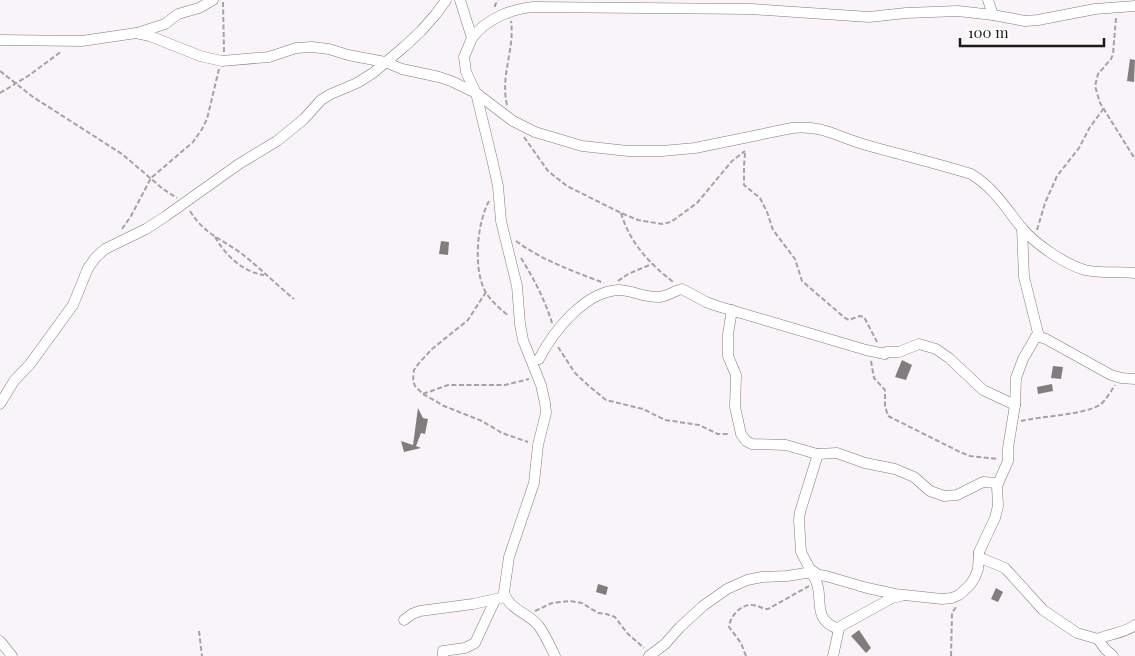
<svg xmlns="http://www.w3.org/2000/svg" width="1135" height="656" viewBox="0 0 1135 656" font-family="'Playfair Display',serif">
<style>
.building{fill:#807d7f}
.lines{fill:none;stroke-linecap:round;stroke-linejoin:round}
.street-casing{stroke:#7f7b7d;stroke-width:11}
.path{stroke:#a5a2a4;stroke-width:2;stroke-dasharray:5 2.5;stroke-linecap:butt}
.street{stroke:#fff;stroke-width:10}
</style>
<rect width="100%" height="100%" fill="#f8f4f7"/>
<g class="building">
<polygon points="1130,59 1135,60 1134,82 1127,81"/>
<polygon points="441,241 449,242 448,255 439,254"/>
<polygon points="902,360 912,365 906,380 895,377"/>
<polygon points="1053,366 1063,367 1061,379 1051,378"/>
<polygon points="1052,384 1053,391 1038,394 1037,387"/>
<polygon points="418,408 423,418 428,419 425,434 421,433 416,446 421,448 404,452 401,441 413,445"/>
<polygon points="598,584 608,587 606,595 596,592"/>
<polygon points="996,588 1003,592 998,602 991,599"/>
<polygon points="859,630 871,648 866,653 851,636"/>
</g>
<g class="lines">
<g class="street-casing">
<g id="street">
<path d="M460,0L472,38L464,57L466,72L476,93L492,159L498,186L501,221L517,286L520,324L523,340L541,385L545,403L546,413L538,445L534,483L509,557L504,592C508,609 528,613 538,625C545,634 550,646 555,656"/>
<polyline points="988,0 993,15"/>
<polyline points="137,33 165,24 178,14 199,8 213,0"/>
<path d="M472,38C486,19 511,9 533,7L751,9L869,17L906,13L958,11L993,15L1025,21L1038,20L1095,9L1135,6"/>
<path d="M0,40L82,41L136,33L150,36L200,56L222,61L269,57L296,48L312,47L329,49L348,55L385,62L402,69L439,77L451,81L476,93L513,121L535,132L582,146L628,151H662L695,148L792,128C824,125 837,137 866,145C901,155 936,163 971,174C993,187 1005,207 1021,227C1034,243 1064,264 1085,270C1101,274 1119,271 1135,273"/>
<polyline points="732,310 728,334 728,356 736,375 735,407 741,434 746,441 752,444 786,445 817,454 837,453 865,463 895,469 914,477 930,491 944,496 957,495 983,482 998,483"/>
<polyline points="1037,336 1046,339 1111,375 1121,378 1135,379"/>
<path d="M539,359C553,332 584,292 618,290C632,290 645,298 660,297C668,296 674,291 682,289L706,302L717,306L866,350L885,354L886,352H899L919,344L936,349L949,358L983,390L1015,405"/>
<polyline points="0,404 14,381 30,364 73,305 88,268 96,257 105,249 146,229 166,216 239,164 277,141 304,119 321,100 331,94 357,83 373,73 405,46 421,31 436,14 446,0"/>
<path d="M818,454L800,512L799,520L801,552L810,569L817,574L814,577C826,596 809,619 839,629"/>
<polyline points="979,552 979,556 983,559 1005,568 1043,610 1077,633 1098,639 1105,649 1113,656"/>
<polyline points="404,620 412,614 420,611 473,604 505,597"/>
<path d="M1098,639C1109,634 1125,633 1135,625"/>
<polyline points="0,641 12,656"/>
<polyline points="443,656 443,651 465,648 475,643 495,600"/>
<polyline points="649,656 665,644 680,627 703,606 727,589 747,580 762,577 787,576 806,573 826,576 867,588 895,594 942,599 952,598 959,595 970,585 975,577 978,569 979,552 995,518 998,506 997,486 1008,461 1008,448 1015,405 1016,378 1023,359 1038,333 1024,277 1022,228"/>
<polyline points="833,656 839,629 841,626 892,598 901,596"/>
</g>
</g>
<g class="path">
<polyline points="223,2 224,52"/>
<polyline points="495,7 495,5 498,0"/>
<polyline points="1116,18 1113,54 1111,59 1098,74 1095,86 1100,103 1135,159"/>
<polyline points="0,71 33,97 122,154 163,189 177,198"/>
<polyline points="0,93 28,76 62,51"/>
<path d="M507,105C500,75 515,49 511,21"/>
<polyline points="524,137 548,171 567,186 621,213 638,220 662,224 671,222 697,203 732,161 745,151"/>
<polyline points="745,153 744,166 744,185 760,198 767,212 773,230 795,259 802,281 845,318 849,320 860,316 864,317 877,342"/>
<path d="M489,201C477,223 473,268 485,291C490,300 501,310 509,316"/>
<path d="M190,211C206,237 226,240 247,258C263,271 278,286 294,299"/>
<path d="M621,213C630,243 649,263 673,282"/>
<polyline points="122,229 131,216 151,178 193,142 202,129 207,119 219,69"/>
<polyline points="1037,230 1045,203 1057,176 1079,148 1090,127 1104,108"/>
<path d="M215,237C226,256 243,272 264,275"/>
<path d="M516,241C543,261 573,271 604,283"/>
<path d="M521,258C534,279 545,300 552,323"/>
<polyline points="618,281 628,274 652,264"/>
<polyline points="486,292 468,320 432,349 419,363 414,370 413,381 415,386 423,394 444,406 482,421 502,433 528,442"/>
<polyline points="558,347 575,373 590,387 606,400 643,409 665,420 699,425 718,434 730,434"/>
<polyline points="871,361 874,378 885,390 885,406 888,416 960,452 970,456 998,459"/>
<polyline points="423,394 448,385 505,385 529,379"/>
<path d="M1021,421C1041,416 1086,415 1101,404C1106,400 1111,391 1115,385"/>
<polyline points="535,611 552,603 570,601 582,603 598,613 606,614 615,617 627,633 644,648"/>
<polyline points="199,631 202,656"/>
<path d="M746,656L741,643L729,627C730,616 741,604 752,605C758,605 762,609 768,609L809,586"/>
<polyline points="951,656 952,613 956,607"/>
</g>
<use href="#street" class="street"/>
</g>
<path d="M960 38v8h144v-8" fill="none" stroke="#1b191a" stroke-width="2.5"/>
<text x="968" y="38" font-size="15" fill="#1b191a" stroke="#ffffff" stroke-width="4" paint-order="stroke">100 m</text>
</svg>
